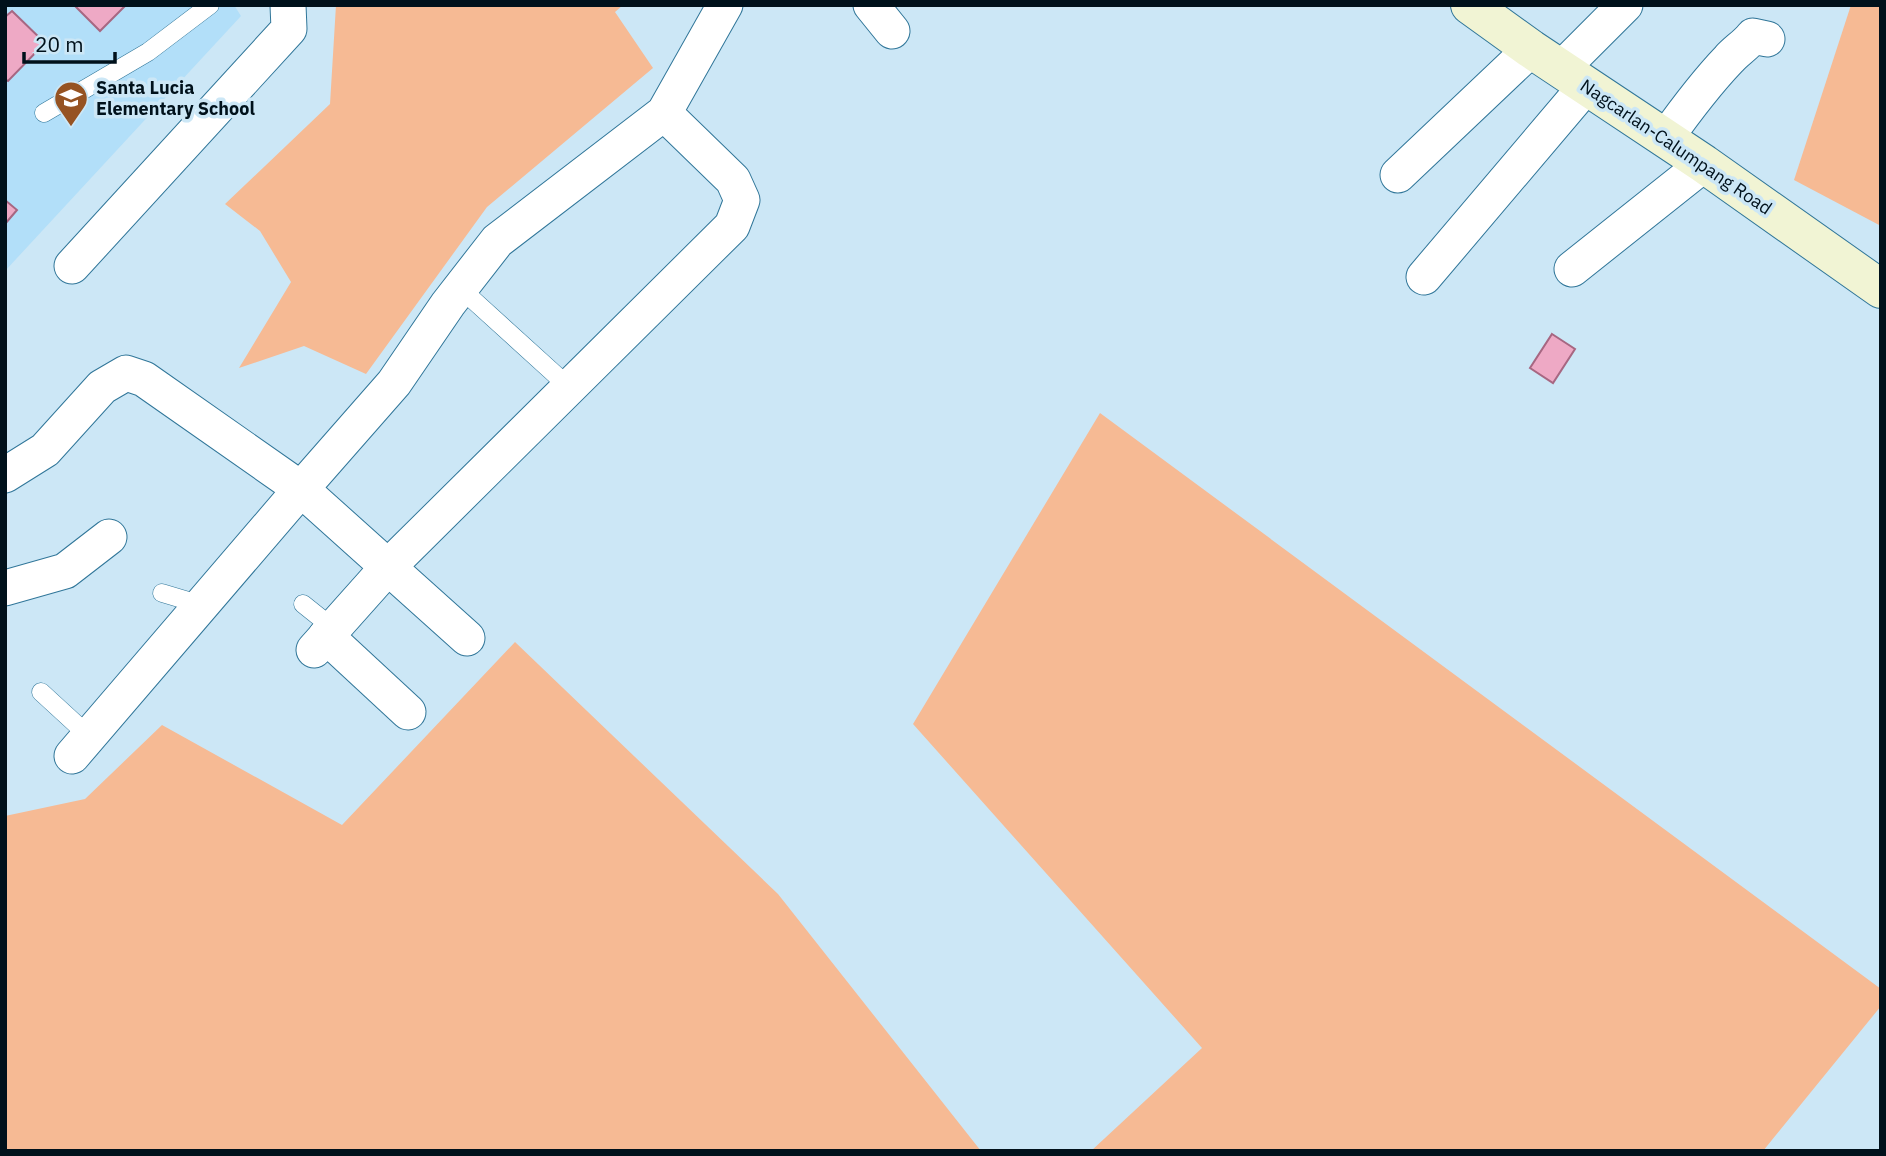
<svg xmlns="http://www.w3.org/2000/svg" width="1886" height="1156" viewBox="0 0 1886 1156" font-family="'IBM Plex Sans',sans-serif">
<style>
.built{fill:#b2dff9}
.green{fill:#f6ba94}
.building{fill:#eea9c5;stroke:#a76782;stroke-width:2}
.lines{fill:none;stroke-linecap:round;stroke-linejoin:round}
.lane-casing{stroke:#307699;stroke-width:19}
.street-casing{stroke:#307699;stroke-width:37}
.secondary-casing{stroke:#307699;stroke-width:40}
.lane{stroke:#fff;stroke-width:18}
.street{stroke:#fff;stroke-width:35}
.secondary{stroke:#f1f4d4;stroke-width:38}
.labels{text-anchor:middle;stroke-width:7;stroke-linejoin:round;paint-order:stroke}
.poi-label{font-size:18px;font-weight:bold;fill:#00111b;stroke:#cce7f6;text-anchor:start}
.street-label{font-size:18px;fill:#00111b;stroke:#cce7f6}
</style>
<rect width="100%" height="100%" fill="#cce7f6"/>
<polygon class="built" points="5,5 234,5 241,16 5,271"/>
<g class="green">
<polygon points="336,5 623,5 615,12 653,68 487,207 366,374 304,346 239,368 291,282 260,231 225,204 330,104"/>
<polygon points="1851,5 1881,5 1881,226 1794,180"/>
<polygon points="1100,413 1881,989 1881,1006 1763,1151 1091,1151 1202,1048 913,724"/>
<polygon points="515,642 778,894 981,1151 5,1151 5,816 85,799 162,725 342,825"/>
</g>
<g class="building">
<polygon points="74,5 126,5 100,31"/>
<polygon points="12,11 45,43 8,81 5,79 5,17"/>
<polygon points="5,200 17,210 5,224"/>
<polygon points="1552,334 1575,349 1553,383 1530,368"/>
</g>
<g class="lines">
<g class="lane-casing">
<g id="lane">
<polyline points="44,113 148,52 210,5"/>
<polyline points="460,288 569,387"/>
<polyline points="162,593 202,605"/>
<polyline points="303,604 333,628"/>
<polyline points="41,692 90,737"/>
</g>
</g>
<g class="street-casing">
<g id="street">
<polyline points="871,5 892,31"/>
<polyline points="1561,69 1625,5"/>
<path d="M1665,139C1685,111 1705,84 1729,59C1736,51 1746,45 1753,36L1767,39"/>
<polyline points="1398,175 1531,49"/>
<polyline points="72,266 289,29 288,5"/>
<polyline points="1572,269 1704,164"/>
<polyline points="1424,277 1586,86"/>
<polyline points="5,475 45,450 102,387 126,373 144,379 301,489 394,383 448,304 497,241 664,113 725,5"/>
<polyline points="5,588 65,571 109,537"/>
<polyline points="326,636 408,712"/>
<polyline points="314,650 388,567 732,226 742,200 733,180 664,113"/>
<polyline points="72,756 301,489 467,638"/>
</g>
</g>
<g class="secondary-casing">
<polyline id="secondary" points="1470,5 1531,49 1704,164 1881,289"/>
</g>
<use href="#lane" class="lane"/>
<use href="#street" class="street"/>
<use href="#secondary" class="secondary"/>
</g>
<defs>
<g id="school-pin" transform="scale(1.75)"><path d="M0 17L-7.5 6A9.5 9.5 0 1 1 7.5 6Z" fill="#965322" stroke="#cce7f6"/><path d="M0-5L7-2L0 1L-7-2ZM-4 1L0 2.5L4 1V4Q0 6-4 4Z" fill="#fff"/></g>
</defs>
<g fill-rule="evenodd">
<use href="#school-pin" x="71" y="98"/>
</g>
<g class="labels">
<g class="poi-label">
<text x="96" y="94">Santa Lucia<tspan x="96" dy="21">Elementary School</tspan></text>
</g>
<g class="street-label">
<text transform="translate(1676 147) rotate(34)" y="6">Nagcarlan-Calumpang Road</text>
</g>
</g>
<rect width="1886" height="1156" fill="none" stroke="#00111b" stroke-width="14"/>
<path d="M24 52v10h91v-10" fill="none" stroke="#00111b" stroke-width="3.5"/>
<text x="35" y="52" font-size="21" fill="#00111b" stroke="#cce7f6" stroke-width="5" paint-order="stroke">20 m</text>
</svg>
